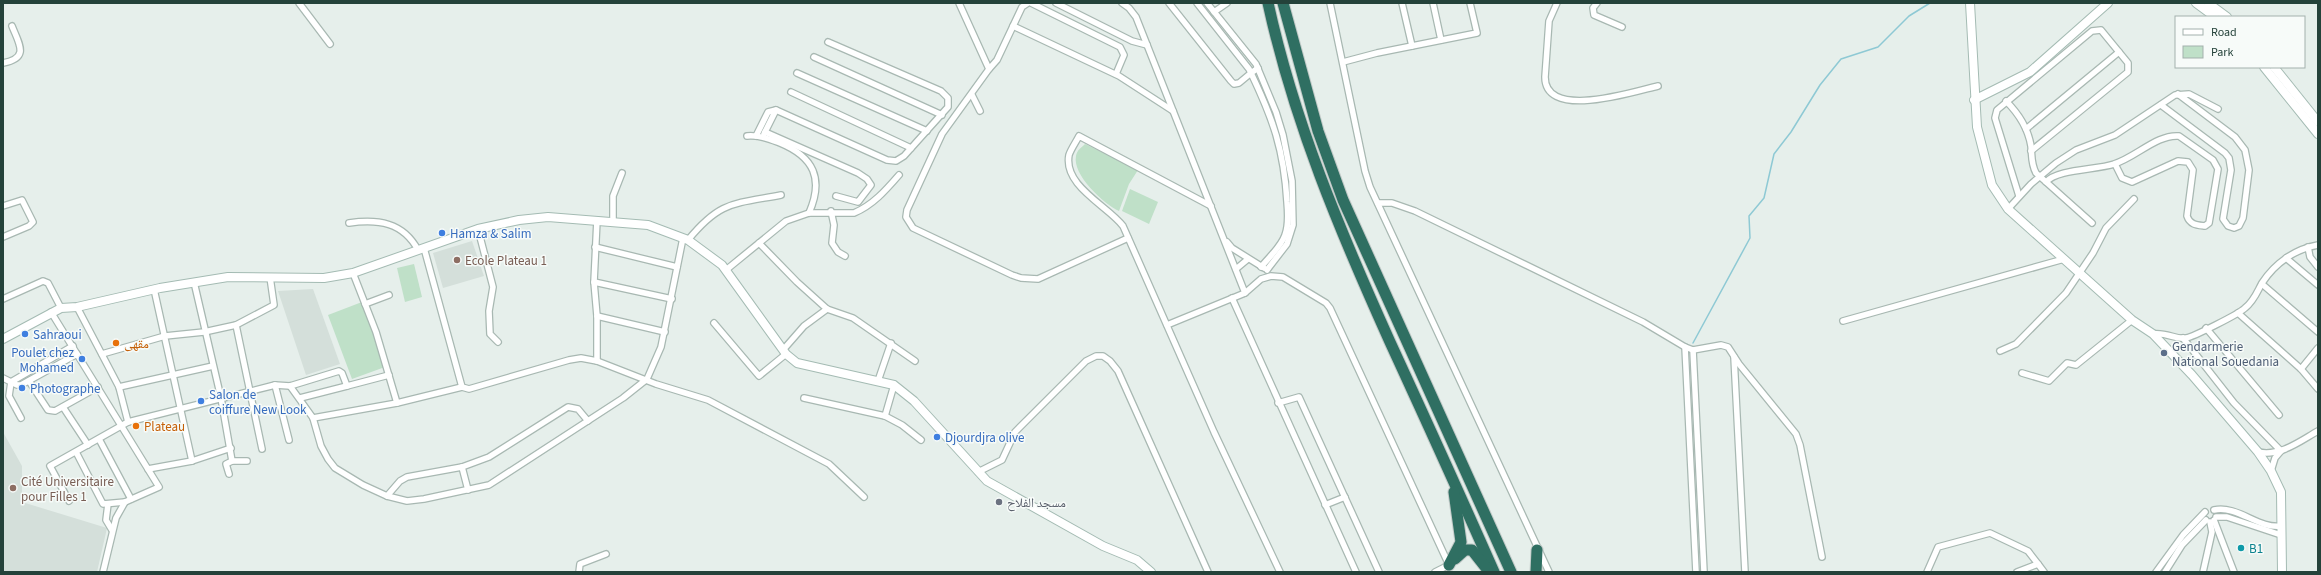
<svg xmlns="http://www.w3.org/2000/svg" width="2321" height="575" viewBox="0 0 2321 575" font-family="'Source Sans 3','Noto Naskh Arabic',sans-serif">
<style>
.built{fill:#d4dfda}
.green{fill:#bfe0c8}
.lines{fill:none;stroke-linecap:round;stroke-linejoin:round}
.stream{stroke:#8ec9d4;stroke-width:1.5}
.street-casing{stroke:#a8b8b2;stroke-width:8}
.secondary-casing{stroke:#a4bbb3;stroke-width:10}
.highway-casing{stroke:#c2cac8;stroke-width:13}
.street{stroke:#fff;stroke-width:5.5}
.secondary{stroke:#fff;stroke-width:8}
.highway{stroke:#2f6f62;stroke-width:11}
.shop-dot{fill:#3f7fe0;stroke:#f7fbf9;stroke-width:1.5}
.education-dot{fill:#8d6e63;stroke:#f7fbf9;stroke-width:1.5}
.food-dot{fill:#e8710a;stroke:#f7fbf9;stroke-width:1.5}
.service-dot{fill:#5c6f8a;stroke:#f7fbf9;stroke-width:1.5}
.worship-dot{fill:#6b7280;stroke:#f7fbf9;stroke-width:1.5}
.culture-dot{fill:#0f9aa8;stroke:#f7fbf9;stroke-width:1.5}
.labels{text-anchor:middle;stroke-width:3;stroke-linejoin:round;paint-order:stroke}
.shop-label{font-size:13px;fill:#366cbe;stroke:#f7fbf9;text-anchor:start}
.education-label{font-size:13px;fill:#785e54;stroke:#f7fbf9;text-anchor:start}
.food-label{font-size:13px;fill:#c56008;stroke:#f7fbf9;text-anchor:start}
.service-label{font-size:13px;fill:#4e5e75;stroke:#f7fbf9;text-anchor:start}
.worship-label{font-size:13px;fill:#5b616d;stroke:#f7fbf9;text-anchor:start}
.culture-label{font-size:13px;fill:#0d838f;stroke:#f7fbf9;text-anchor:start}
</style>
<rect width="100%" height="100%" fill="#e6efeb"/>
<g class="built">
<polygon points="472,241 484,276 443,288 433,253"/>
<polygon points="313,289 340,364 306,375 278,291"/>
<polygon points="3,432 22,466 22,502 107,528 97,572 3,572"/>
</g>
<g class="green">
<path d="M1085,144L1138,170L1129,184L1119,211C1104,204 1072,175 1076,156C1077,150 1081,148 1085,144Z"/>
<polygon points="1130,189 1158,202 1149,224 1122,211"/>
<polygon points="414,264 422,297 405,302 397,268"/>
<polygon points="362,302 385,367 352,379 328,315"/>
</g>
<g class="lines">
<polyline class="stream" points="1693,343 1750,238 1749,216 1764,198 1774,154 1791,132 1820,85 1841,59 1878,47 1909,16 1930,3"/>
<g class="street-casing">
<g id="street">
<polyline points="299,3 330,44"/>
<polyline points="959,3 989,69 942,134 907,210 906,217 913,228 1012,275 1021,278 1038,279 1128,238"/>
<polyline points="1031,3 1120,47 1124,55 1116,74"/>
<polyline points="1056,3 1132,41 1147,45"/>
<polyline points="1122,3 1129,8 1136,17 1245,293"/>
<polyline points="1169,3 1231,81 1234,84 1239,83 1251,73 1249,69 1197,3"/>
<polyline points="1207,3 1256,64 1276,112 1283,135 1292,181 1293,225 1287,244 1267,270"/>
<polyline points="1330,3 1365,171 1370,187 1549,572"/>
<polyline points="1402,3 1412,46"/>
<polyline points="1433,3 1441,40"/>
<path d="M1557,3L1549,21L1545,77C1545,121 1636,91 1658,86"/>
<polyline points="1597,3 1593,8 1594,15 1622,27"/>
<polyline points="1214,12 1227,3"/>
<polyline points="1013,26 1119,76 1173,111"/>
<polyline points="814,57 942,115"/>
<polyline points="1343,62 1377,53 1477,33 1470,3"/>
<path d="M3,63C30,58 19,44 12,26"/>
<path d="M1258,68L1251,73C1273,119 1284,150 1287,202C1288,213 1289,225 1285,235C1281,247 1269,257 1261,267"/>
<polyline points="989,69 997,60 1022,7 1028,3"/>
<polyline points="797,73 927,131"/>
<polyline points="791,92 911,148"/>
<polyline points="972,95 980,111"/>
<path d="M2006,101C2018,113 2028,128 2031,146C2032,156 2031,164 2036,173L2092,223"/>
<polyline points="2161,105 2225,153 2229,158 2231,170 2223,219 2228,226 2234,228 2239,226 2243,218 2249,170 2245,150 2235,137 2178,94"/>
<polyline points="2026,129 2119,52"/>
<polyline points="765,132 858,173 867,179 871,185 858,202 836,196"/>
<polyline points="764,134 776,110"/>
<path d="M747,136C759,135 769,139 780,143C814,157 824,179 809,213"/>
<polyline points="756,136 768,112 776,110 887,160 896,161 904,156 948,107 948,98 941,91 828,42"/>
<path d="M2046,182C2057,169 2097,170 2114,164C2135,158 2157,134 2179,136L2213,160L2218,169L2209,223L2205,226C2197,225 2190,225 2187,216L2193,170L2188,162L2178,161L2132,182L2122,178L2115,164"/>
<polyline points="2019,196 1995,118 1997,110 2092,31 2101,30 2128,63 2128,72 2031,151"/>
<polyline points="1378,203 1392,203 1415,211 1643,322 1685,347 1693,350 1721,345 1728,347 1739,364 1796,434 1800,445 1822,557"/>
<polyline points="3,206 22,200 33,222 29,226 3,237"/>
<path d="M1211,206L1079,136C1076,142 1071,149 1069,155C1063,186 1108,206 1123,226L1214,432L1280,572"/>
<polyline points="2008,209 2031,184 2056,163 2076,150 2115,135 2175,95 2189,94 2218,109"/>
<polyline points="831,211 834,225 832,243 838,252 845,256"/>
<polyline points="597,220 594,282 597,316 597,361"/>
<polyline points="613,222 613,196 622,173"/>
<path d="M349,223C378,219 403,222 418,250"/>
<polyline points="478,229 493,287 489,311 490,334 498,342"/>
<path d="M688,240C720,201 733,204 781,195"/>
<polyline points="1227,242 1232,248 1264,268"/>
<polyline points="759,243 797,282 827,309 853,318 915,361"/>
<polyline points="595,247 677,267"/>
<polyline points="2308,247 2310,257 2318,267"/>
<polyline points="424,248 462,387 469,389 569,360 581,358 597,361 656,384 708,400 829,464 864,497"/>
<polyline points="2286,258 2318,285"/>
<polyline points="1236,269 1248,259"/>
<path d="M726,270L786,221L809,213H854C873,205 886,190 899,175"/>
<polyline points="353,273 376,332 397,403"/>
<polyline points="194,282 221,398 232,461"/>
<polyline points="594,282 672,299"/>
<polyline points="2262,284 2318,332"/>
<polyline points="154,289 192,461"/>
<polyline points="1232,298 1356,572"/>
<polyline points="3,299 43,281 48,283 61,308"/>
<polyline points="365,304 389,295"/>
<polyline points="77,307 119,387 128,422"/>
<polyline points="51,312 159,487 125,502 116,518 103,572"/>
<polyline points="2238,313 2301,369 2318,389"/>
<polyline points="597,316 665,332"/>
<polyline points="1843,321 2064,259"/>
<polyline points="714,323 759,376 786,354"/>
<polyline points="236,325 262,449"/>
<polyline points="1167,325 1245,293 1261,279 1271,276 1283,277 1326,303 1330,308 1449,565 1435,572"/>
<polyline points="2206,328 2279,415"/>
<path d="M2153,334C2167,332 2176,340 2186,338C2193,337 2239,314 2245,308C2254,301 2257,292 2262,283C2275,263 2295,249 2318,245"/>
<polyline points="2183,338 2234,403 2281,451"/>
<polyline points="1685,347 1696,572"/>
<polyline points="783,350 804,326 827,309"/>
<polyline points="1693,350 1704,572"/>
<polyline points="2000,351 2016,344 2066,293 2093,253 2106,228 2134,199"/>
<polyline points="102,354 165,336 204,332 236,325 274,305 270,277"/>
<polyline points="1734,357 1745,572"/>
<polyline points="2301,369 2318,348"/>
<polyline points="2022,373 2049,381 2067,363 2076,365 2132,320"/>
<polyline points="3,378 17,385 21,385 77,354"/>
<polyline points="29,381 48,410 55,411 98,387"/>
<polyline points="878,381 891,343"/>
<polyline points="275,385 289,440"/>
<polyline points="290,386 313,418 321,446 328,459 335,468 363,485 387,496 407,501 424,499 489,485 623,398 647,379 661,347 683,238"/>
<polyline points="119,387 213,366"/>
<polyline points="300,398 347,386"/>
<polyline points="804,398 885,416 902,425 921,440"/>
<polyline points="1278,403 1299,397 1379,572"/>
<polyline points="63,407 88,445"/>
<polyline points="885,416 894,385"/>
<polyline points="21,418 9,396 11,382 73,346"/>
<polyline points="313,418 397,403 462,387"/>
<polyline points="99,439 131,499"/>
<polyline points="76,452 103,504 125,502"/>
<path d="M2258,452C2280,457 2300,441 2318,431"/>
<polyline points="462,467 468,490"/>
<polyline points="148,469 192,461 231,448"/>
<polyline points="2271,471 2275,458 2281,451"/>
<polyline points="978,472 1002,460 1015,432 1086,361 1096,356 1103,356 1110,361 1118,371 1208,572"/>
<polyline points="229,474 226,464 232,461 247,461"/>
<polyline points="387,496 400,481 407,477 462,467 489,457 568,407 578,409 588,421"/>
<polyline points="69,501 50,466 128,422 275,385 290,386 339,371 342,373 347,386 389,375"/>
<polyline points="108,504 106,520 112,530"/>
<polyline points="1325,505 1345,497"/>
<path d="M2214,510C2238,505 2258,529 2281,526"/>
<polyline points="2216,517 2227,517 2281,535"/>
<polyline points="2214,520 2234,572"/>
<polyline points="579,572 580,564 606,554"/>
<polyline points="1927,572 1938,547 1990,533 2028,551 2038,564"/>
<polyline points="2017,572 2038,564 2044,572"/>
<polyline points="2156,572 2183,535 2205,512"/>
<polyline points="2165,572 2182,545 2206,520"/>
<polyline points="2203,572 2212,532 2210,522"/>
</g>
</g>
<g class="secondary-casing">
<g id="secondary">
<polyline points="1970,3 1977,127 1992,185 2008,209 2132,320 2153,334 2192,375 2258,452 2271,471 2281,492 2282,572"/>
<polyline points="2196,3 2215,17"/>
<polyline points="2208,3 2227,17"/>
<polyline points="2264,67 2318,134"/>
<polyline points="2274,67 2318,122"/>
<polyline points="1974,100 2030,72 2108,3"/>
<polyline points="3,339 61,308 77,307 160,288 228,277 324,278 353,273 478,229 519,220 548,217 648,225 688,240 722,265 786,354 797,363 894,385 914,401 987,481 1103,546 1137,560 1151,572"/>
</g>
</g>
<g class="highway-casing">
<g id="highway">
<path d="M1268,3C1294,122 1340,231 1390,342C1425,418 1460,495 1494,572"/>
<polyline points="1283,3 1318,131 1343,200 1511,572"/>
<polyline points="1455,559 1465,550 1472,550 1487,569"/>
<polyline points="1449,565 1461,542 1454,492"/>
<polyline points="1536,572 1537,550"/>
</g>
</g>
<use href="#street" class="street"/>
<use href="#secondary" class="secondary"/>
<use href="#highway" class="highway"/>
</g>
<g class="shop-dot">
<circle cx="442" cy="233" r="4"/>
<circle cx="25" cy="334" r="4"/>
<circle cx="82" cy="359" r="4"/>
<circle cx="22" cy="388" r="4"/>
<circle cx="201" cy="401" r="4"/>
<circle cx="937" cy="437" r="4"/>
</g>
<g class="education-dot">
<circle cx="457" cy="260" r="4"/>
<circle cx="13" cy="488" r="4"/>
</g>
<g class="food-dot">
<circle cx="116" cy="343" r="4"/>
<circle cx="136" cy="426" r="4"/>
</g>
<circle class="service-dot" cx="2164" cy="353" r="4"/>
<circle class="worship-dot" cx="999" cy="502" r="4"/>
<circle class="culture-dot" cx="2241" cy="548" r="4"/>
<g class="labels">
<g class="shop-label">
<text x="450" y="238">Hamza &amp; Salim</text>
<text x="33" y="339">Sahraoui</text>
<text x="74" y="357" text-anchor="end">Poulet chez<tspan x="74" dy="15">Mohamed</tspan></text>
<text x="30" y="393">Photographe</text>
<text x="209" y="399">Salon de<tspan x="209" dy="15">coiffure New Look</tspan></text>
<text x="945" y="442">Djourdjra olive</text>
</g>
<g class="education-label">
<text x="465" y="265">Ecole Plateau 1</text>
<text x="21" y="486">Cité Universitaire<tspan x="21" dy="15">pour Filles 1</tspan></text>
</g>
<g class="food-label">
<text x="124" y="348">مقهى</text>
<text x="144" y="431">Plateau</text>
</g>
<g class="service-label">
<text x="2172" y="351">Gendarmerie<tspan x="2172" dy="15">National Souedania</tspan></text>
</g>
<g class="worship-label">
<text x="1007" y="507">مسجد الفلاح</text>
</g>
<g class="culture-label">
<text x="2249" y="553">B1</text>
</g>
</g>
<rect width="2321" height="575" fill="none" stroke="#24423a" stroke-width="8"/>
<rect x="2175" y="16" width="130" height="52" fill="#f7fbf9" stroke="#a3b1ad"/>
<rect x="2183" y="29" width="20" height="6" fill="#ffffff" stroke="#a3b1ad"/>
<text x="2211" y="36" font-size="12" fill="#24423a">Road</text>
<rect x="2183" y="46" width="20" height="12" fill="#bfe0c8" stroke="#a3b1ad"/>
<text x="2211" y="56" font-size="12" fill="#24423a">Park</text>
</svg>
